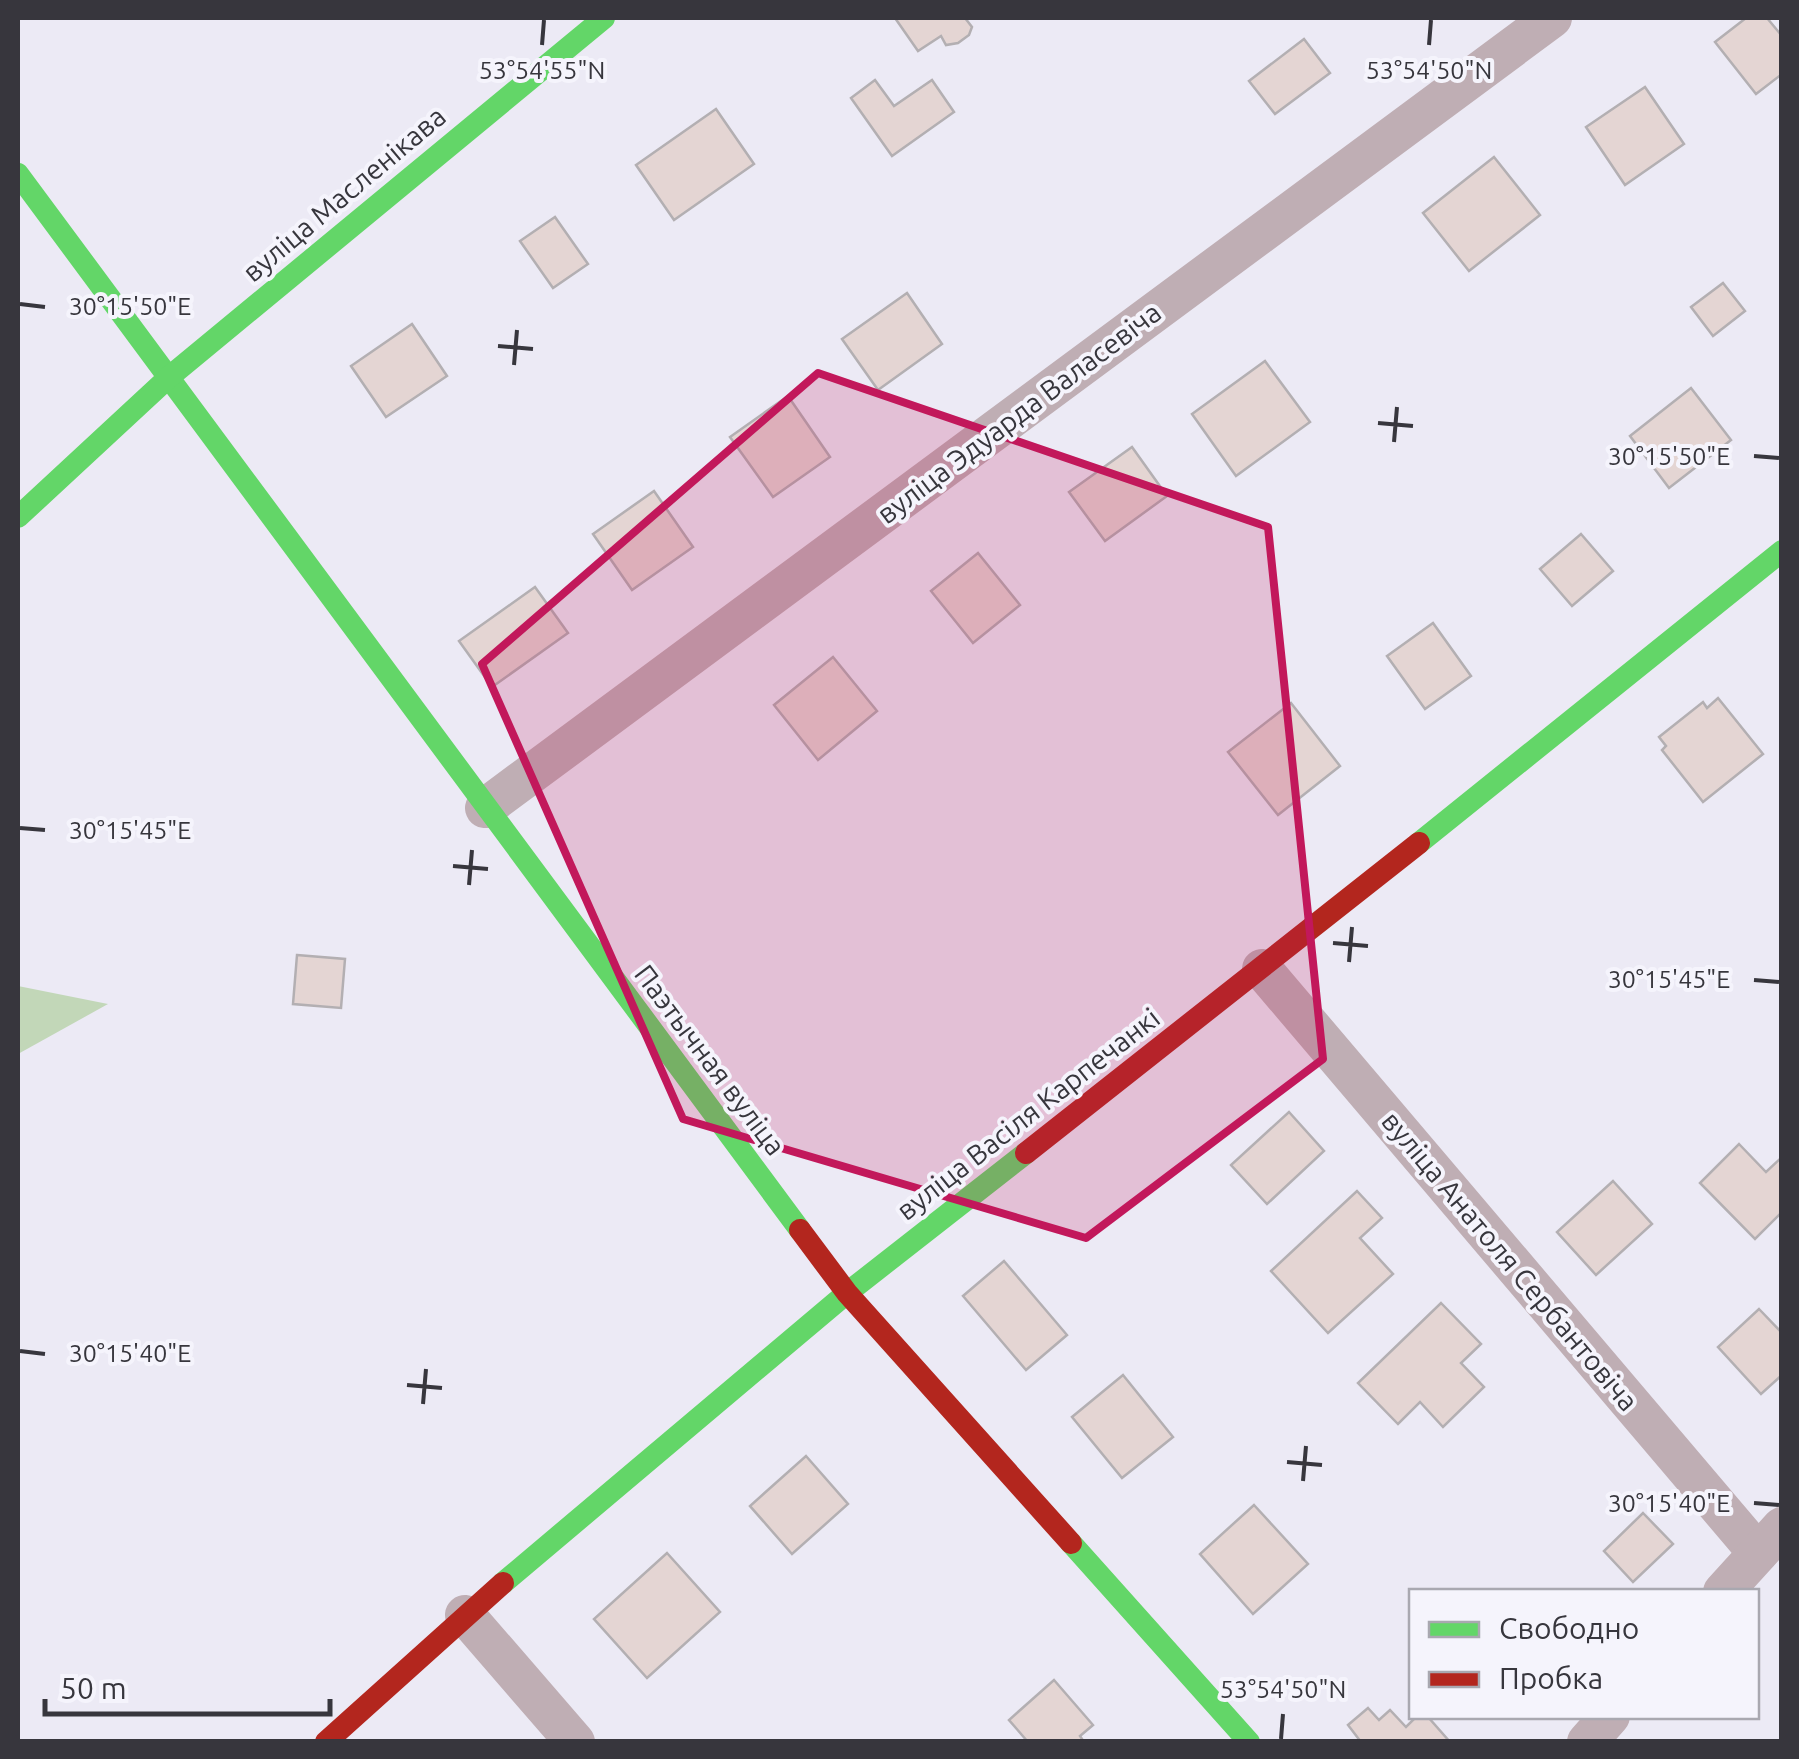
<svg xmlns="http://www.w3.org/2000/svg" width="1799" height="1759" viewBox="0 0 1799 1759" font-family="Ubuntu,sans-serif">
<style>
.forest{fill:#c2d7b8}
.building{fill:#e4d5d3;stroke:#b3afb2;stroke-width:2.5}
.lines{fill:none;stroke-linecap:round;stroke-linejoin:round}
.street{stroke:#bfaeb4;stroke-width:40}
.fast{stroke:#63d668;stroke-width:22}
.jam{stroke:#b3261e;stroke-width:22}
.marked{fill:#c2185b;fill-opacity:0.2;stroke:#c2185b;stroke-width:8;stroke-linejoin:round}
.ticks{fill:none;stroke:#37363d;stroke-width:4}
.labels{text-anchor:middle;stroke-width:8;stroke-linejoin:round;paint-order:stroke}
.street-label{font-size:28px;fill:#37363d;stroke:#f5f4fc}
.ticks-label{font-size:25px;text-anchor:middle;fill:#37363d;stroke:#f5f4fc;stroke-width:8;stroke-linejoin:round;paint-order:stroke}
</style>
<rect width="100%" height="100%" fill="#eceaf5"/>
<polygon class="forest" points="18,986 108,1004 18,1054"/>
<g class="building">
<polygon points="895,18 965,18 972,27 969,35 958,43 946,45 941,36 918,51"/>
<polygon points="1746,18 1767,18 1782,36 1782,74 1756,94 1715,42"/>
<polygon points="1304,39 1330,73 1275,114 1249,81"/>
<polygon points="875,80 894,106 932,80 954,112 892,156 851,98"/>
<polygon points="1645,87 1684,144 1625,185 1586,127"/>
<polygon points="716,109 754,164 674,220 636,165"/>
<polygon points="1494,157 1540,215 1469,271 1423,213"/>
<polygon points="555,217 588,264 553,288 520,241"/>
<polygon points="1723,283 1745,311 1713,336 1691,307"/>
<polygon points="907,293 942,344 878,390 842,339"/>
<polygon points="412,324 447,376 386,417 351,366"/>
<polygon points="1265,361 1310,422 1236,476 1192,414"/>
<polygon points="1691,388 1731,440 1669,488 1630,436"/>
<polygon points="788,396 830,457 773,497 730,437"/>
<polygon points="1132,447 1167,496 1105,541 1069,492"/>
<polygon points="654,491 693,547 632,590 593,534"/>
<polygon points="1581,534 1613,571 1572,606 1540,569"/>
<polygon points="978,553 1020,605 973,643 931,591"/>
<polygon points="535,587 568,633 492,687 459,641"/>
<polygon points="1433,623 1471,676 1425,709 1387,656"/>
<polygon points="833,657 877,711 818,760 774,705"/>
<polygon points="1718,698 1763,754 1703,802 1662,750 1666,746 1659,737 1703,702 1707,708"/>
<polygon points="1291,703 1340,766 1278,815 1228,752"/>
<polygon points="297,955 345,959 341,1008 293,1004"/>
<polygon points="1289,1112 1324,1151 1267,1204 1231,1165"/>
<polygon points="1739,1144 1766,1172 1782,1157 1782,1212 1755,1239 1700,1183"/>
<polygon points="1613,1181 1652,1224 1596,1275 1557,1232"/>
<polygon points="1357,1191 1382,1218 1360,1238 1393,1274 1328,1333 1271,1271"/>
<polygon points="1004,1261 1067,1335 1026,1370 963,1296"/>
<polygon points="1441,1303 1481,1344 1461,1363 1484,1387 1443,1427 1420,1402 1398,1424 1358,1383"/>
<polygon points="1759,1309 1782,1333 1782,1375 1761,1394 1718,1347"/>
<polygon points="1123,1375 1173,1437 1122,1478 1072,1417"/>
<polygon points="806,1456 848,1504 792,1554 750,1506"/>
<polygon points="1254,1505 1308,1564 1253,1614 1200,1554"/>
<polygon points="1643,1513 1673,1544 1633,1582 1604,1551"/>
<polygon points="667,1553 720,1612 647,1678 594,1619"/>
<polygon points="1054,1680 1093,1725 1080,1736 1084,1742 1028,1742 1009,1720"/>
<polygon points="1368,1708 1379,1720 1390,1710 1406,1727 1417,1716 1428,1717 1450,1742 1361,1742 1348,1725"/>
</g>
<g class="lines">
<g class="street">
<polyline points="485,808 1552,18"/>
<polyline points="1262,969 1758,1553"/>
<polyline points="1723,1592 1782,1527"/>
<polyline points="465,1615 575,1742"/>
<polyline points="1587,1742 1610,1716"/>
</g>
<g class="fast">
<polyline points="18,174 800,1230"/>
<polyline points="18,517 168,378 604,18"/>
<polyline points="1419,843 1782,551"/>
<polyline points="1071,1543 1249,1742"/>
<polyline points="503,1583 847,1293 1026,1153"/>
</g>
<g class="jam">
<polyline points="1026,1153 1419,843"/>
<polyline points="800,1230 847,1293 1071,1543"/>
<polyline points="326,1742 503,1583"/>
</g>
</g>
<path class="marked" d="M818,373L1268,527L1323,1059L1086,1238L683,1119L482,664Z"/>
<path class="ticks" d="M542,45L544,20M1429,45L1431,20M20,304L45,307M498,346L533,349M514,365L517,330M1378,423L1413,426M1394,442L1397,407M1754,456L1779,458M20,828L45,830M453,866L488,869M469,885L472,850M1333,943L1368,946M1349,962L1352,927M1754,980L1779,982M20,1351L45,1354M407,1385L442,1388M423,1404L426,1369M1287,1462L1322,1465M1303,1481L1306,1446M1754,1503L1779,1505M1281,1739L1283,1714"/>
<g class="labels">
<g class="street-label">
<text transform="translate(344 194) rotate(-40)" y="10">вуліца Масленікава</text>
<text transform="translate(1019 413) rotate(-37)" y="10">вуліца Эдуарда Валасевіча</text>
<text transform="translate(710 1060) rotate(53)" y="10">Паэтычная вуліца</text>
<text transform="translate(1028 1114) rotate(-38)" y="10">вуліца Васіля Карпечанкі</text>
<text transform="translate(1510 1261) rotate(50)" y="10">вуліца Анатоля Сербантовіча</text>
</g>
</g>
<g class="ticks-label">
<text x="542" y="79">53°54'55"N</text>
<text x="1429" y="79">53°54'50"N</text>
<text x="130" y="315">30°15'50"E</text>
<text x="1669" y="465">30°15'50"E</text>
<text x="130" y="839">30°15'45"E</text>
<text x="1669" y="988">30°15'45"E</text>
<text x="130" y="1362">30°15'40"E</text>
<text x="1669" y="1512">30°15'40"E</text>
<text x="1283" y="1698">53°54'50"N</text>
</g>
<rect width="1799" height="1759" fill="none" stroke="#37363d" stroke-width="40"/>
<rect x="1409" y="1589" width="350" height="130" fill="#f5f4fc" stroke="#a9a8b0" stroke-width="2.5"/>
<rect x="1429" y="1622" width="50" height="15" fill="#63d668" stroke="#a9a8b0" stroke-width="2.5"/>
<text x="1499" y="1639" font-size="30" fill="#37363d">Свободно</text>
<rect x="1429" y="1672" width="50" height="15" fill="#b3261e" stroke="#a9a8b0" stroke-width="2.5"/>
<text x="1499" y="1689" font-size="30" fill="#37363d">Пробка</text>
<path d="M45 1699v15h285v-15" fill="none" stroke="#37363d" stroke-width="5"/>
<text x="60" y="1699" font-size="30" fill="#37363d" stroke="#f5f4fc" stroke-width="8" paint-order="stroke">50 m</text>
</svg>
